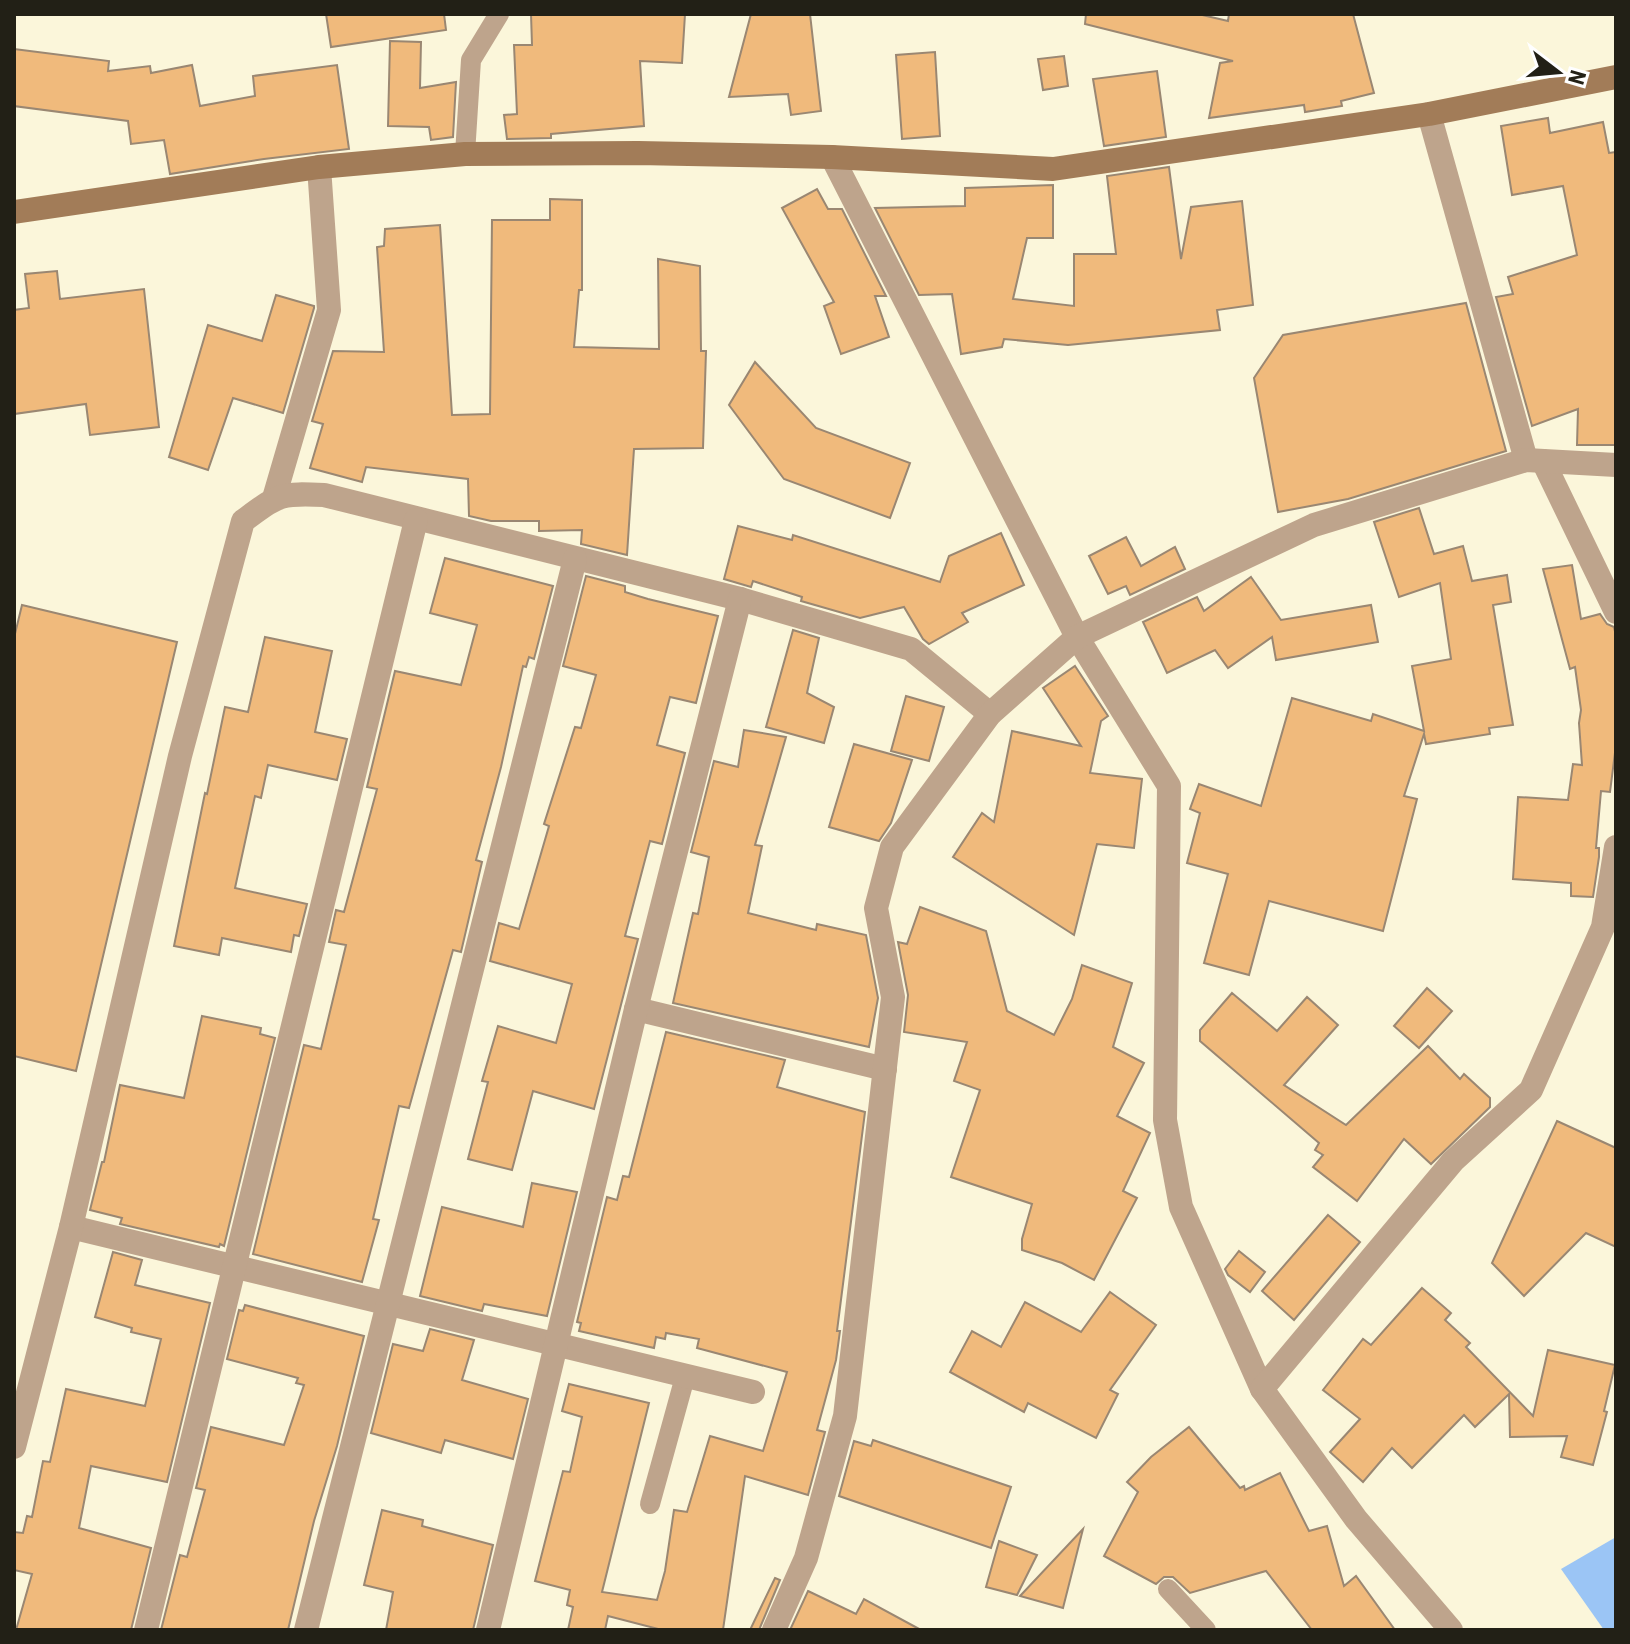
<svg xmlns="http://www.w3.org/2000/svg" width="1630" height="1644" viewBox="0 0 1630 1644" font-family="'Roboto Condensed',sans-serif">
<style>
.water{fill:#9bc5f5}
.building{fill:#f0ba7c;stroke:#9a8772;stroke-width:2}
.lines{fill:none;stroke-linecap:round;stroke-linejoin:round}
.lane{stroke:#bea48c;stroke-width:20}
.street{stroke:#bea48c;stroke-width:24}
.secondary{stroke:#a27c58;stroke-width:24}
</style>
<rect width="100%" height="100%" fill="#fbf6da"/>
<polygon class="water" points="1616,1537 1616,1630 1604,1630 1561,1569"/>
<g class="building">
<polygon points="326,14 444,14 446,30 331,47"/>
<polygon points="531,14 685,14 682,63 640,61 644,126 551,134 551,138 507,139 504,115 517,114 514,45 532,45"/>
<polygon points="751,14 810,14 821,111 791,115 788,94 729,97"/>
<polygon points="1086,14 1198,14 1228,21 1229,14 1353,14 1374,93 1341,101 1342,106 1305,112 1304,105 1209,118 1220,63 1233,61 1085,24"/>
<polygon points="390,41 421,42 420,88 456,82 453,137 431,140 429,127 388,126"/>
<polygon points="14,49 109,61 108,71 150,66 151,73 192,65 200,106 255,96 253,76 337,65 349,149 264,159 170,174 164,140 131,144 128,121 14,106"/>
<polygon points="935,52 940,136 902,139 896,55"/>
<polygon points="1064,56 1068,86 1043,90 1038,59"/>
<polygon points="1157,71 1166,137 1104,146 1093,79"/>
<polygon points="1548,118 1550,133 1603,122 1609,153 1616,152 1616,445 1577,445 1578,409 1532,426 1496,297 1513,294 1508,277 1577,255 1563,186 1512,195 1501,126"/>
<polygon points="1169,167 1181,259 1191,207 1242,201 1253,305 1217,310 1220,330 1068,345 1004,339 1002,347 961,354 952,294 919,295 875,208 965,206 965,188 1053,185 1053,238 1027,238 1013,299 1074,306 1074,254 1116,254 1107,176"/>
<polygon points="817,189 828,209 842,209 886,296 875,296 889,337 841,354 824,306 834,302 782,208"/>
<polygon points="550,199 582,200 582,290 579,290 574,347 659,349 658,259 700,266 701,351 706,351 703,448 634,449 627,555 581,544 582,530 539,531 539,521 491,521 469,516 468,479 366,467 362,482 310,468 323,424 312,421 333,351 384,352 377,247 384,246 385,229 440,225 452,415 490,414 492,220 550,220"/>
<polygon points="57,271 60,299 144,289 159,427 90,435 86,404 14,414 14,310 29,308 25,274"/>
<polygon points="276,295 314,306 314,308 283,413 233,398 208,470 169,457 208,325 262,341"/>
<polygon points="1466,303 1506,451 1348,499 1278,512 1254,378 1283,335"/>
<polygon points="755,362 816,428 910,463 890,518 784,479 729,405"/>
<polygon points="1419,508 1434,554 1463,546 1472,581 1507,575 1511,602 1493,605 1513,725 1489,728 1490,734 1426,744 1424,734 1404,796 1417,799 1383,931 1269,901 1249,975 1204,963 1228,874 1187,863 1200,813 1190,809 1199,784 1261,806 1292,698 1371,721 1373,714 1424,731 1412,666 1451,659 1440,583 1399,597 1374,522"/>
<polygon points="738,526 792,540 793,535 940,582 949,556 1001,533 1024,585 962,613 968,622 929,644 923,639 904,607 860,618 801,601 802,597 753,581 751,587 724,579"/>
<polygon points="1126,537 1141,566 1175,547 1185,569 1130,595 1126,586 1108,594 1089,556"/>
<polygon points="445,558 553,586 534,659 529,657 526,667 523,666 501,767 476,860 482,862 461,952 453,950 409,1108 399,1106 373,1219 379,1220 362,1282 253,1254 304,1045 321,1049 346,945 329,942 336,910 344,912 377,789 367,787 395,671 461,685 477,625 430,613"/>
<polygon points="1572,565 1581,619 1600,614 1607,624 1614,627 1616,636 1616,745 1610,792 1601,791 1596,848 1599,848 1599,857 1593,897 1571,896 1571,883 1513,879 1518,797 1568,800 1573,764 1582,765 1579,723 1581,710 1575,667 1570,669 1543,569"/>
<polygon points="586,576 625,586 625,592 648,599 718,616 696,703 670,697 657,745 685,753 662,844 650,841 625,936 638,939 594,1109 533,1091 512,1170 468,1159 488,1082 482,1081 498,1026 556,1043 572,984 490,961 499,923 519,929 549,826 544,824 575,727 581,728 596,675 563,666"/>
<polygon points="1251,577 1281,620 1371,605 1378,642 1276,660 1272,637 1228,668 1215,650 1167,673 1143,622 1197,597 1204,611"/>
<polygon points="22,605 177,642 76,1071 14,1056 14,638"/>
<polygon points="793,630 819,638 807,693 834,707 824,743 766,727"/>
<polygon points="265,637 332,651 315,732 347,739 337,780 268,765 261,798 255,796 235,888 307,904 299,936 294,935 291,952 222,938 219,955 174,946 205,793 207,794 225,707 248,712"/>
<polygon points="1075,666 1108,716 1101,721 1090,773 1142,779 1134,848 1097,844 1074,935 953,857 982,813 994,822 1012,731 1081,746 1043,688"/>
<polygon points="906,696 944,707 929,761 891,751"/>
<polygon points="744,730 786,737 755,845 762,846 748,913 816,930 817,924 866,935 878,998 869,1047 673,1003 693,913 698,914 709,857 691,852 714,761 738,767"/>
<polygon points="854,744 912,760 891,823 879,841 829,827"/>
<polygon points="920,907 986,931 1007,1011 1054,1035 1072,999 1082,965 1132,983 1113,1047 1144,1063 1117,1116 1150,1133 1123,1191 1137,1198 1094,1280 1062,1263 1022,1250 1022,1239 1032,1204 951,1177 980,1090 954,1081 967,1042 904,1032 908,995 898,942 907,944"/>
<polygon points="1427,988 1452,1011 1419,1048 1394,1026"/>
<polygon points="1232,993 1277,1031 1307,997 1338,1025 1284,1085 1346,1125 1428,1046 1460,1079 1464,1074 1490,1098 1490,1107 1431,1164 1404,1139 1357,1201 1313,1167 1323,1155 1315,1150 1319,1143 1200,1041 1200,1030"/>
<polygon points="202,1016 261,1028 260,1034 275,1038 224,1246 220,1244 219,1247 120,1224 122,1218 90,1210 102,1162 104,1162 120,1085 184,1098"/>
<polygon points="666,1032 785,1060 777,1087 865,1112 837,1331 840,1331 836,1360 817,1430 825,1432 808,1495 745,1476 723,1630 662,1630 608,1616 605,1630 568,1630 573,1607 567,1605 570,1590 535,1581 563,1471 570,1472 582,1417 562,1411 569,1384 649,1403 602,1592 657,1600 665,1571 674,1510 687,1512 710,1436 763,1451 787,1372 697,1348 699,1339 666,1333 665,1339 656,1337 654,1348 579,1331 581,1323 577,1322 607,1197 617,1200 623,1176 629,1177"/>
<polygon points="1557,1121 1616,1148 1616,1247 1586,1233 1524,1296 1492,1263"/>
<polygon points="532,1183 577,1192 547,1316 484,1304 482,1311 420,1296 442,1207 523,1227"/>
<polygon points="1328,1215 1360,1242 1294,1320 1262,1291"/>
<polygon points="1239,1251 1265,1272 1250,1292 1228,1275 1225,1269"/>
<polygon points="113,1252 142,1260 135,1285 210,1303 167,1482 91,1466 79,1528 151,1548 131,1630 16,1630 32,1574 14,1570 14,1532 23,1533 27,1516 32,1517 43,1461 50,1462 66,1389 145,1406 161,1339 131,1332 132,1328 95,1317"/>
<polygon points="1422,1288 1451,1313 1445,1320 1470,1343 1466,1347 1533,1416 1548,1350 1615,1365 1604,1411 1607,1412 1593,1465 1561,1457 1567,1436 1510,1437 1509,1394 1475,1427 1464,1415 1412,1468 1392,1448 1363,1482 1330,1452 1360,1419 1323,1390 1363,1339 1371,1345"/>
<polygon points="1110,1292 1156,1325 1110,1390 1118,1394 1096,1438 1028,1403 1024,1412 950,1372 972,1331 1001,1347 1025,1302 1081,1332"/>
<polygon points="245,1305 364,1336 337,1446 314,1521 288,1630 161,1630 180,1555 187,1557 205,1490 196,1488 211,1427 284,1445 304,1385 296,1383 298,1378 227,1359 239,1310 243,1311"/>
<polygon points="430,1329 474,1340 462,1380 528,1399 513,1459 445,1440 441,1453 371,1433 393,1344 423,1351"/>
<polygon points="1189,1427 1240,1488 1244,1486 1245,1490 1280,1473 1309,1531 1327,1526 1344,1586 1356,1576 1395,1630 1312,1630 1266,1571 1190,1593 1173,1577 1164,1577 1156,1584 1104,1556 1138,1492 1127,1482 1151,1457"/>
<polygon points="873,1440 1011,1487 991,1548 839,1496 854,1441 871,1446"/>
<polygon points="382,1510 423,1520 422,1526 493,1545 473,1630 386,1630 393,1592 364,1585"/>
<polygon points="1083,1529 1063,1608 1020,1596"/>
<polygon points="999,1541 1037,1555 1017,1595 986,1587"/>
<polygon points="775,1578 780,1580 759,1630 750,1630"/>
<polygon points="808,1591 856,1614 864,1599 921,1630 790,1630"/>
</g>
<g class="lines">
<g class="lane">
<polyline points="465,154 471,60 499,14"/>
<polyline points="650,1504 685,1377"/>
<polyline points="1168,1589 1206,1630"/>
</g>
<g class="street">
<polyline points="1429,114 1526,460"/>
<polyline points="832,157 1077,637 1169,786 1165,1120 1181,1207 1262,1389 1356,1519 1451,1630"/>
<polyline points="1543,461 1616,612"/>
<polyline points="274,498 329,310 319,167"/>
<polyline points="636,1009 885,1069"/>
<polyline points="71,1227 753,1392"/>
<polyline points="1262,1389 1453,1161 1531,1090 1603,927 1616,847"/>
<path d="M14,1447L71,1227L180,756L243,521C280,494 279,493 324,495L740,599L911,649L990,714"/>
<polyline points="146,1630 416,520"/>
<polyline points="306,1630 575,559"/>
<polyline points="488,1630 636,1009 740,599"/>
<polyline points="774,1630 806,1558 845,1416 893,997 876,908 892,847 990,714 1077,637 1314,525 1526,460 1616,465"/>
</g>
<polyline class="secondary" points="14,212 319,167 465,154 638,153 832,157 1053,169 1429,114 1616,77"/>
</g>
<rect width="1630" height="1644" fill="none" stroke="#222016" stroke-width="32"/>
<g transform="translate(1558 72) rotate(106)" stroke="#ffffff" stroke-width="6" paint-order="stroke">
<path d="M0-6L14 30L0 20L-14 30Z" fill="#222016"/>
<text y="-12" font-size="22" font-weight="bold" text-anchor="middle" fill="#222016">N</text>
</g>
</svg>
